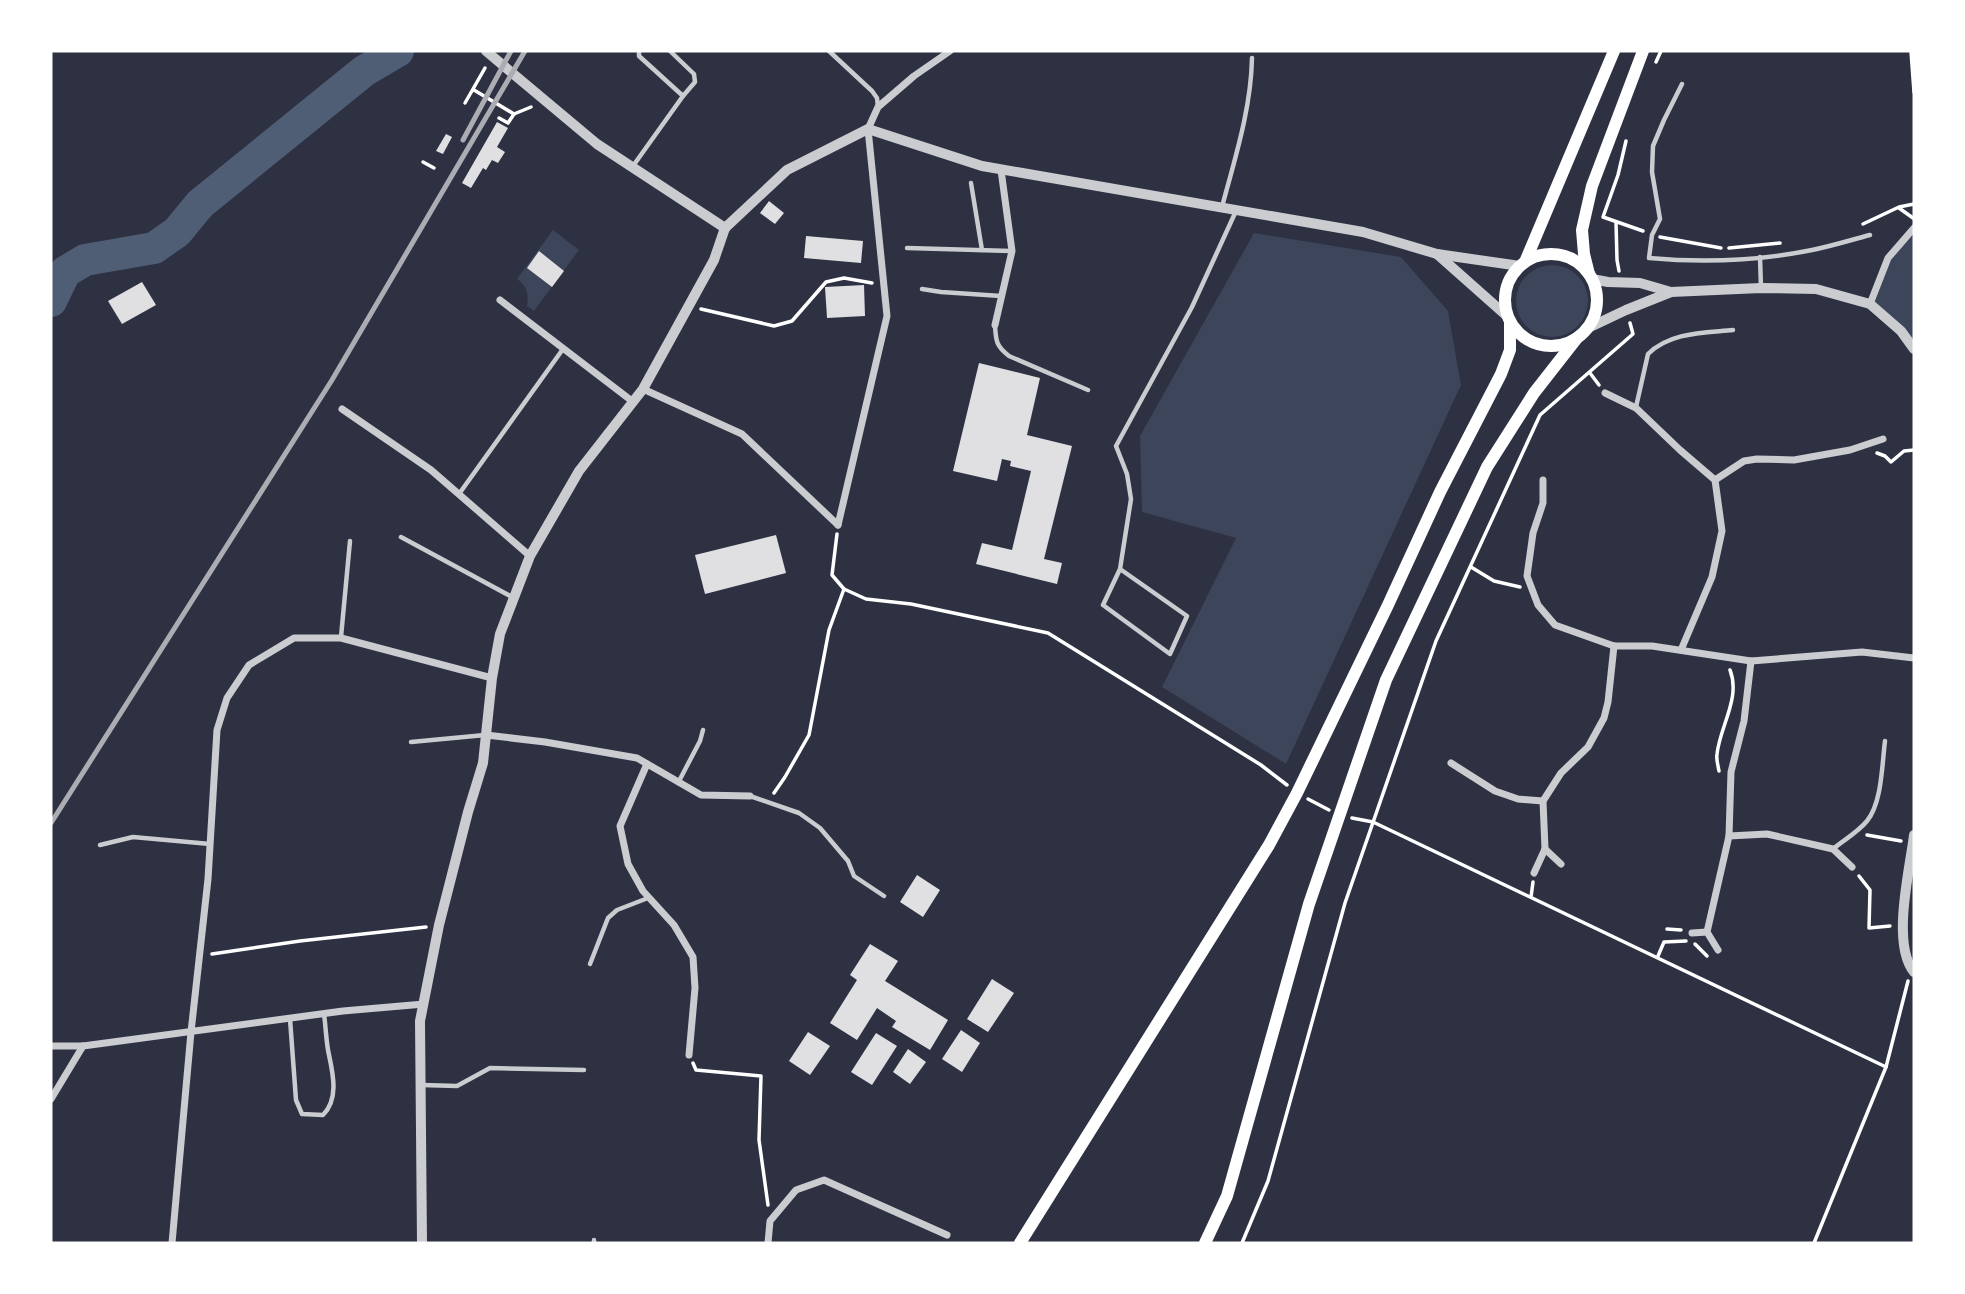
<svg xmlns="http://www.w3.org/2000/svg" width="1965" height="1294" viewBox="0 0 1965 1294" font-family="'Noto Sans',sans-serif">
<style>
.green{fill:#3c4559}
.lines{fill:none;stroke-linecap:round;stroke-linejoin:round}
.stream{stroke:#4f5d75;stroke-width:5}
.river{stroke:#4f5d75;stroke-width:32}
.building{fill:#e0e0e3}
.path{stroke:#fff;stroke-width:3.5}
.service{stroke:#caccd0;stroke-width:4.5}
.minor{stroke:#caccd0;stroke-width:7}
.tertiary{stroke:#caccd0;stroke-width:10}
.secondary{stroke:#fff;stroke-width:12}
.rail{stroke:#abadb3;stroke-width:5}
</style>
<rect width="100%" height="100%" fill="#2d3142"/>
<g class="green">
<polygon points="1914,228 1914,349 1870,304 1888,258"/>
<path d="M553,230L579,250L534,311L527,306C529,295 527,286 517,279Z"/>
<polygon points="1254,233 1401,257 1448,311 1461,385 1286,764 1162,687 1236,538 1142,512 1140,436"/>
<circle cx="1552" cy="301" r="36"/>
</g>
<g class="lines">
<polyline class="stream" points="364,71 368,51"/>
<polyline class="river" points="51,301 65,272 85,260 154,248 177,232 200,204 364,71 398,51"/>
</g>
<g class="building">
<polygon points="497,122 508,128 497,147 505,152 498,163 492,160 486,170 483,168 471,188 462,183"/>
<polygon points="446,134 452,137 443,154 436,151"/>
<polygon points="769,201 784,213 775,224 760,213"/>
<polygon points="806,236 863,241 861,263 804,258"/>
<polygon points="539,251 564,271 552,287 527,268"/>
<polygon points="142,282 156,305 122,324 108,301"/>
<polygon points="864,285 865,316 827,318 825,287"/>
<polygon points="979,363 1040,378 1027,435 1072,446 1044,559 1062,563 1057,584 976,564 982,543 1012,550 1031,471 1010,466 1011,461 1002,459 997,481 953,471"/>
<polygon points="776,535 786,573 705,594 695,555"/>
<polygon points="917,875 940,890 923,917 900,902"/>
<polygon points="870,944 898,961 885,981 948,1020 930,1050 892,1027 896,1021 877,1008 857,1040 830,1023 857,980 850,975"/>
<polygon points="992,979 1014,993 988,1032 967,1019"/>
<polygon points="961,1030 980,1043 962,1072 942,1059"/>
<polygon points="808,1032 830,1046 810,1075 789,1061"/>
<polygon points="876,1033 897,1046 872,1085 851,1072"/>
<polygon points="908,1049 926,1062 910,1084 893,1072"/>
</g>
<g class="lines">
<g class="path">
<polyline points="1911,51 1914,92"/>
<polyline points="1656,62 1661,51"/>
<polyline points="474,90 514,114"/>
<polyline points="465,103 485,68"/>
<polyline points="499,118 508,123 514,114 531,107"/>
<polyline points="1626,141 1618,175 1603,217 1643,231"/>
<polyline points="423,162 434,168"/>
<polyline points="1899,208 1913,218"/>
<polyline points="1616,222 1617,260 1619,271"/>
<polyline points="1863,224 1899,207 1914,204"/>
<polyline points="1660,237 1721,248"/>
<polyline points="1729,248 1780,243"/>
<polyline points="701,309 774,326 792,321 826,282 844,278 872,283"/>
<polyline points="1590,373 1599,385"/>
<polyline points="1877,453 1885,456 1891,462 1904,451 1914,450"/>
<polyline points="837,534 832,575 844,589 866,599 911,604 1048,633 1261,765 1287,785"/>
<polyline points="1471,567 1494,581 1520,587"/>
<path d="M1719,771C1718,765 1716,759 1717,754C1720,726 1741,698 1730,670"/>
<polyline points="774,793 785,777 809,735 829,630 844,589"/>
<polyline points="1308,799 1329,810"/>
<polyline points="1352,818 1373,822 1886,1067 1908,981"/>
<polyline points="1867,835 1901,841"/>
<polyline points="1859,876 1870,890 1869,928 1890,926"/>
<polyline points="1531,897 1533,882"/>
<polyline points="1667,929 1681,930"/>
<polyline points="1695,944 1707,956"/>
<polyline points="212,954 300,941 426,927"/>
<polyline points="1658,956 1664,942 1686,941"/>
<polyline points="693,1063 696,1070 761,1076 759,1140 768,1205"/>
<polyline points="1242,1243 1268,1181 1345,903 1436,641 1540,415 1633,334 1630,323"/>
<polyline points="1814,1243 1886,1067"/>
</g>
<g class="service">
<polyline points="639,51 639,56 683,96"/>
<polyline points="829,51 872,91 877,98 878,107"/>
<path d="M1682,84L1664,120L1653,146L1652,172L1660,219L1652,235L1649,258C1704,263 1758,261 1812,250C1832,246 1851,240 1870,235"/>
<polyline points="633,166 683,96 695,82 694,74 670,51"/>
<polyline points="971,183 982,250"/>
<path d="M1222,207C1235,158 1251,109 1252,58"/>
<polyline points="907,248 1011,251"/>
<polyline points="1760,257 1761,288"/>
<polyline points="922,289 941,292 1001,296"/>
<path d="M995,326C996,341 996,346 1009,356L1088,390"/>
<path d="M1636,407L1648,354C1670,332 1704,333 1733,330"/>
<polyline points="459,494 563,349"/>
<polyline points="401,537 512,597"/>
<polyline points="1120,569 1187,616 1170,654 1103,605 1120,569 1131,499 1127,474 1116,446 1192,307 1236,211"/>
<polyline points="341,637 350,541"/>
<polyline points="411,742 485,735"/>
<polyline points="678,783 700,741 703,730"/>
<polyline points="750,796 799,813 820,828 848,861 854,876 884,896"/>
<polyline points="100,845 133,837 210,844"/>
<path d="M1833,849C1844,840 1858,832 1867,821C1882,803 1882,764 1885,741"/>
<polyline points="590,964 608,918 617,910 648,898"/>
<path d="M290,1019L296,1100L302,1114L323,1115C339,1099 333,1074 329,1055C326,1042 326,1028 324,1014"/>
<polyline points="422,1085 457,1086 490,1068 584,1070"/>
<polyline points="594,1243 594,1240"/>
</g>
<g class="minor">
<polyline points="500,300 632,401"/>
<polyline points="1870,304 1888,258 1914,228"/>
<polyline points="995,325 1012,251 1001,170"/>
<polyline points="643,389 742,434 838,525"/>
<polyline points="1605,393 1636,408 1680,450 1715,480 1722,531 1712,577 1681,650"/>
<polyline points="342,409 431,470 530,556"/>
<polyline points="1543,480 1543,503 1533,533 1527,576 1538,605 1555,625 1614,646 1652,646 1751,661 1862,652 1914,658"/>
<polyline points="1715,480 1744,461 1757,459 1794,460 1850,450 1883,439"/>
<polyline points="838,525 887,316 868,129 878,107 914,76 950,51"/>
<polyline points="486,735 545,742 637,758 701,795 750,796"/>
<polyline points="1451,763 1495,791 1518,799 1543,801"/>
<polyline points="647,764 620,826 628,864 643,891 674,925 693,957 695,988 689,1055"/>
<polyline points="1729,836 1767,834 1833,849 1852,867"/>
<polyline points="1545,849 1561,864"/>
<polyline points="1534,873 1545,849 1543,801 1561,773 1588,747 1604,718 1608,702 1614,646"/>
<polyline points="1692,933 1707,932"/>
<polyline points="1718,950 1707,932 1729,836 1731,772 1744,721 1751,661"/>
<polyline points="51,1046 83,1046 343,1011 424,1004"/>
<polyline points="51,1099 83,1046"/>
<polyline points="172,1243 191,1032 208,879 217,730 227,698 249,665 294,638 341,638 492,678"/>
<polyline points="768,1243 770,1221 796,1190 824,1180 947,1235"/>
</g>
<g class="tertiary">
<polyline points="486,51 597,144 725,228"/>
<polyline points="725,228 787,170 868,129 982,166 1363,232 1437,254 1520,266"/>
<polyline points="1437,254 1508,317"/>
<polyline points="1592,279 1608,282 1640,283 1671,292 1761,288 1816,289 1870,304 1901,331 1914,349"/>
<polyline points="1588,328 1626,310 1671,292"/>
<path d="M1914,835C1910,869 1891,944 1914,972"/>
<polyline points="422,1243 420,1021 439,925 468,812 483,763 492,678 500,634 530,556 579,471 643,389 714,260 725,228"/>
</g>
<g class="secondary">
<circle cx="1551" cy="300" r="46"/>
<polyline points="1525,262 1614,51"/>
<polyline points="1589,274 1584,254 1582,230 1592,186 1643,51"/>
<polyline points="1020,1243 1269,845 1297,793 1388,605 1440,492 1501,374 1510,350 1510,323"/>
<polyline points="1205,1243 1227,1196 1309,904 1386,680 1487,467 1534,393 1577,338"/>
</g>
<g class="rail">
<polyline points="463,140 511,51"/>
<polyline points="51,823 332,380 525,51"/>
</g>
</g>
<rect width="1965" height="1294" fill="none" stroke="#ffffff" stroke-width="105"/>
</svg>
